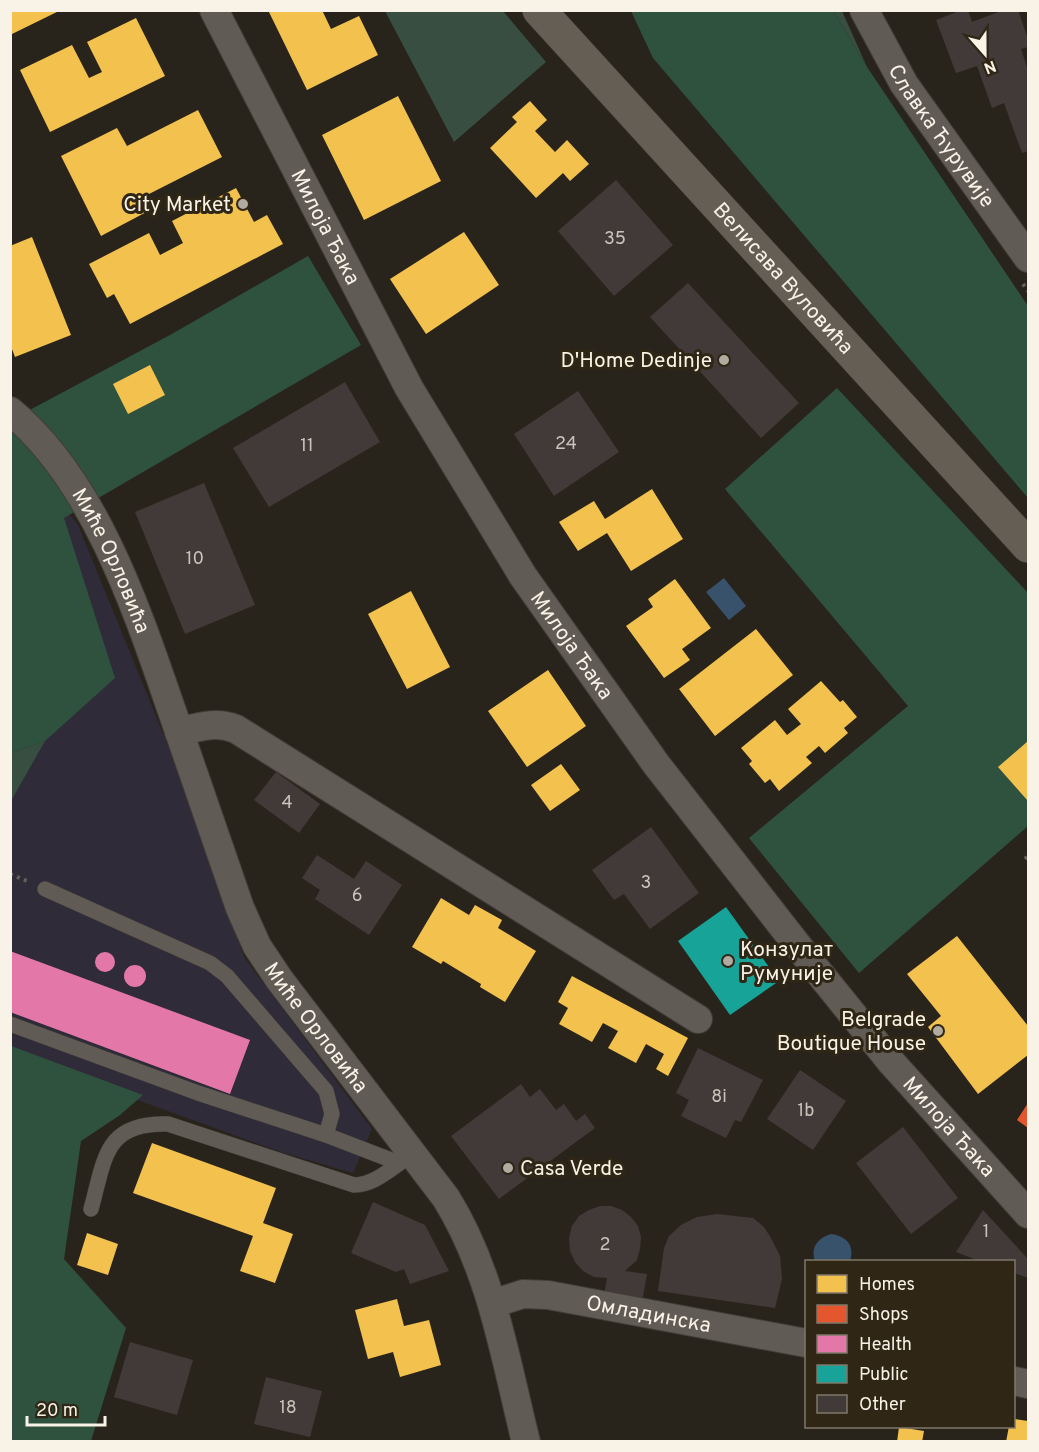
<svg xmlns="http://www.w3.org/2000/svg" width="1039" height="1452" font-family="Overpass,sans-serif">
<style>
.medical{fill:#2f2b38}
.green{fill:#384e40}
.forest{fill:#2f523f}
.water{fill:#39526c}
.homes{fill:#f2c14e}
.shops{fill:#e4572e}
.health{fill:#e377a8}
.public{fill:#17a398}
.building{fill:#423939}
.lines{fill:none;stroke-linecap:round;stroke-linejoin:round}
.lane-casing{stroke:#433e38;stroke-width:16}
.street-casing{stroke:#433e38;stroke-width:30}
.secondary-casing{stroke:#433e38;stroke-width:34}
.path{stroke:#636057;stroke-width:4;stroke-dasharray:3 4.5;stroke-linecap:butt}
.lane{stroke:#605c55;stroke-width:15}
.street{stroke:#605c55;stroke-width:28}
.secondary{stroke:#645e54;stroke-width:33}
.poi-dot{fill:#b0aaa0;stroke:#2f2615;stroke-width:2}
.labels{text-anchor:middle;stroke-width:6;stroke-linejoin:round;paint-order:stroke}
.number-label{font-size:18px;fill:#cac4bc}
.street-label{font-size:21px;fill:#f8f2e7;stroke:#2f2615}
.poi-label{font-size:21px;fill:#f8f2e7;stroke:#2f2615;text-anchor:end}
</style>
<rect width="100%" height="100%" fill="#29241b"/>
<path class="medical" d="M10 453 21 455 78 525 171 753 244 957 372 1129 353 1173 281 1152 11 1054Z"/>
<path class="green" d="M385 11H503L546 62 454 142Z
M833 11H842L867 67Z
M45 741 11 801V753Z"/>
<path class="forest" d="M631 11H833L867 67 1028 306V498L653 58Z
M308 256 361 345 64 518 115 678 45 741 11 753V420L170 335Z
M837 388 1028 593V826L859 973 749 838 908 706 725 489Z
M11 1046 143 1095 120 1115 81 1141 64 1259 126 1328 91 1441H11Z"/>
<path class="water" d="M724 578 746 606 729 620 706 592Z
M831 1234C847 1236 855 1246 850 1261H815C810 1247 818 1238 831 1234Z"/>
<path class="homes" d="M10 10H61L10 35Z
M268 10H322L331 29 359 16 378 55 307 90Z
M136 18 165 76 50 132 20 70 72 45 89 78 102 72 87 42Z
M398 96 441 181 364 220 322 135Z
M530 101 547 120 535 131 555 152 567 140 589 164 570 181 563 173 536 198 490 148 517 122 512 117Z
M198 110 222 157 147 195 154 208 101 236 61 156 117 128 127 146Z
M236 188 254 222 267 215 283 244 130 324 114 294 107 298 89 264 149 233 160 255 183 243 172 221Z
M464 232 499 285 426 334 390 279Z
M32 237 71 335 15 357 10 344V246Z
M150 365 165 395 128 414 113 384Z
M652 489 683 539 631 571 607 533 578 551 559 522 594 501 605 519Z
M675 579 711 628 682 649 690 660 664 678 626 626 653 607 648 599Z
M411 591 450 667 407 689 368 614Z
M756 629 793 675 715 736 679 689Z
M548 670 586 726 527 767 488 711Z
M821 681 840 702 843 700 857 717 844 728 848 733 825 753 819 746 806 757 812 763 779 791 770 779 765 783 749 764 752 761 741 748 775 720 787 735 801 724 788 709Z
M1028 741V801L998 767Z
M561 764 580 790 550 811 531 785Z
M441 898 469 915 475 905 502 920 498 928 536 951 505 1002 480 987 481 984 443 961 441 964 412 947Z
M957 936 1028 1026V1055L978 1094 928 1027 941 1016 907 974Z
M572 976 688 1038 668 1076 656 1069 664 1054 646 1044 636 1063 608 1048 618 1031 603 1023 592 1042 559 1024 568 1008 558 1002Z
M152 1143 276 1188 263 1223 293 1234 275 1283 240 1271 253 1236 133 1193Z
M87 1233 118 1244 108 1275 77 1265Z
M397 1299 404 1326 429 1320 441 1365 400 1377 393 1352 368 1359 355 1310Z
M1014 1419 1028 1421V1442H1006L1009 1426H1014Z
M899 1427 924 1431 922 1442H897Z"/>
<path class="shops" d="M1028 1103V1128L1017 1120Z"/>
<path class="health" d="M10 951 250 1040 230 1094 10 1012Z
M95 962a10 10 0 1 1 20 0a10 10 0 1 1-20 0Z
M124 976a11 11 0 1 1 22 0a11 11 0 1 1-22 0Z"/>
<path class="public" d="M726 907 779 981 730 1015 678 941Z"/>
<path class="building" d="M962 10H968L972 22 1004 10H1018L1028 39V47L1021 49 1028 70V151L1022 153 1004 103 992 108 977 66 956 73 936 20Z
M616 180 673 245 614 296 558 231Z
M688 283 799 403 761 438 650 317Z
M345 382 380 442 269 507 233 448Z
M578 391 619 452 554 496 514 434Z
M204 483 255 605 185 634 135 512Z
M276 772 320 804 299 833 254 800Z
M651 827 699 893 650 929 624 894 614 900 592 870Z
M317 855 354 879 366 861 402 885 369 935 315 899 320 890 302 878Z
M698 1048 763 1080 741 1122 735 1120 726 1138 681 1116 689 1100 676 1093Z
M800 1070 846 1101 813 1150 767 1119Z
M521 1084 530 1097 540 1089 556 1110 564 1104 576 1121 585 1114 595 1128 499 1199 451 1136Z
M903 1127 958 1198 911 1234 856 1163Z
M373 1202 425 1225 449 1271 410 1284 404 1269 396 1272 351 1253Z
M600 1206H611L622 1210 631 1217 638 1226 641 1237 640 1249 637 1260 625 1271 647 1274 642 1302 604 1295 607 1278 594 1277 583 1271 575 1262 570 1251 569 1238 572 1226 579 1216 589 1210Z
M983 1210 1028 1259V1278L1014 1273V1262H982L956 1252Z
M717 1214 753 1218 764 1227 771 1238 780 1256 782 1279 775 1308 658 1291 664 1248 669 1236 681 1225 697 1217Z
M130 1342 193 1360 177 1415 114 1397Z
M266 1377 322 1391 310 1437 254 1424Z"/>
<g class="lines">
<g class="lane-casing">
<path id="lane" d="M45 889 210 963 227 976 326 1091 332 1114 326 1135
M10 1024 198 1093 326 1135 399 1163
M91 1209C105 1159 104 1122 168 1124L354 1185C374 1185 390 1169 406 1159"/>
</g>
<g class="street-casing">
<g id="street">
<path id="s1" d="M214 10 409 388 523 576 656 764 812 964 892 1063 1028 1214"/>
<path id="s2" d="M864 10 904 84 1028 258"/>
<path id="s3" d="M10 411C95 480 138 613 173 714 195 778 217 843 240 908L257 946 279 979 446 1198C492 1272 505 1358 526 1442"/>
<path d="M179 732C199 727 216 721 236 729L698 1019"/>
<path id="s4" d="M492 1304 523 1294 548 1295 806 1343"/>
<path d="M1014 1381 1028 1384"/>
</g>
</g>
<g class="secondary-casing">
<g id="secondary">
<path id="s5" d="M539 10 1028 546"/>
</g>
</g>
<path class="path" d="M1023 284 1028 291
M1025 859 1028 856
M10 874 27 881"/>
<use href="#lane" class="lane"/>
<use href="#street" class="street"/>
<use href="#secondary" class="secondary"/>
</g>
<g class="poi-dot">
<circle cx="243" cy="204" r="6"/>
<circle cx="724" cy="360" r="6"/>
<circle cx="728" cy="961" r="6"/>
<circle cx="938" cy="1031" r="6"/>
<circle cx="508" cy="1168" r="6"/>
</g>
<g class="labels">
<g class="number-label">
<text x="615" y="244">35</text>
<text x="566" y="449">24</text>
<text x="307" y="451">11</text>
<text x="195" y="564">10</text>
<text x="287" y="808">4</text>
<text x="646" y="888">3</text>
<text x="357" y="901">6</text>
<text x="719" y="1102">8i</text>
<text x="806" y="1116">1b</text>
<text x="986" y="1237">1</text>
<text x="605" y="1250">2</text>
<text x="288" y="1413">18</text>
</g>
<g class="street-label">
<text dy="7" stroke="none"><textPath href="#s2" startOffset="148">Славка Ћурувије</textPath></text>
<text dy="7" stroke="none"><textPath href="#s1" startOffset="244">Милоја Ђака</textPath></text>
<text dy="7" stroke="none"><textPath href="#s5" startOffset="363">Велисава Вуловића</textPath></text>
<text dy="7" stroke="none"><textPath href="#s3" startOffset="183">Миће Орловића</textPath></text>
<text dy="7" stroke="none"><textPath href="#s1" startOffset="730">Милоја Ђака</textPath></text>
<text dy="7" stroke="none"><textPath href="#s3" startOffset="696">Миће Орловића</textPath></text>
<text dy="7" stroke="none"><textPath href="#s1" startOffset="1342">Милоја Ђака</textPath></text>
<text dy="7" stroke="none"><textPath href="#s4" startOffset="160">Омладинска</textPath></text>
</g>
<g class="poi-label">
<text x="231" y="211">City Market</text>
<text x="712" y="367">D'Home Dedinje</text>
<text x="740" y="956" text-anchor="start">Конзулат<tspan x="740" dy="24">Румуније</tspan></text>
<text x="926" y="1026">Belgrade<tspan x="926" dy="24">Boutique House</tspan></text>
<text x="520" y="1175" text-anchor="start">Casa Verde</text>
</g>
</g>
<rect width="1039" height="1452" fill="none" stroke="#f8f2e7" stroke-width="24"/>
<rect x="805" y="1260" width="210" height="168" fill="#2f2615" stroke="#7f7869" stroke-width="1.5"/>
<rect x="817" y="1275" width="30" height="18" fill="#f2c14e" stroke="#7f7869" stroke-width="1.5"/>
<text x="859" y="1290" font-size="18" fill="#f8f2e7">Homes</text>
<rect x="817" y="1305" width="30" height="18" fill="#e4572e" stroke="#7f7869" stroke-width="1.5"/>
<text x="859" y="1320" font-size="18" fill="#f8f2e7">Shops</text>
<rect x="817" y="1335" width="30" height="18" fill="#e377a8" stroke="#7f7869" stroke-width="1.5"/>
<text x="859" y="1350" font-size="18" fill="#f8f2e7">Health</text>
<rect x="817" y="1365" width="30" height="18" fill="#17a398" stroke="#7f7869" stroke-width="1.5"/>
<text x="859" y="1380" font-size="18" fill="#f8f2e7">Public</text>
<rect x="817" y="1395" width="30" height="18" fill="#423939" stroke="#7f7869" stroke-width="1.5"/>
<text x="859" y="1410" font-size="18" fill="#f8f2e7">Other</text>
<g transform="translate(985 54) rotate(159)" stroke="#2f2615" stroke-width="4.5" paint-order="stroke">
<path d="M0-4.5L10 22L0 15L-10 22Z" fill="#f8f2e7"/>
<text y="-9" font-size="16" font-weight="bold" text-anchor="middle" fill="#f8f2e7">N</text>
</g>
<path d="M27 1416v9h78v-9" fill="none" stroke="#f8f2e7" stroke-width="3"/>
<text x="36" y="1416" font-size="18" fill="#f8f2e7" stroke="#2f2615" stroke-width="4.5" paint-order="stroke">20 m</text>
</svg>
